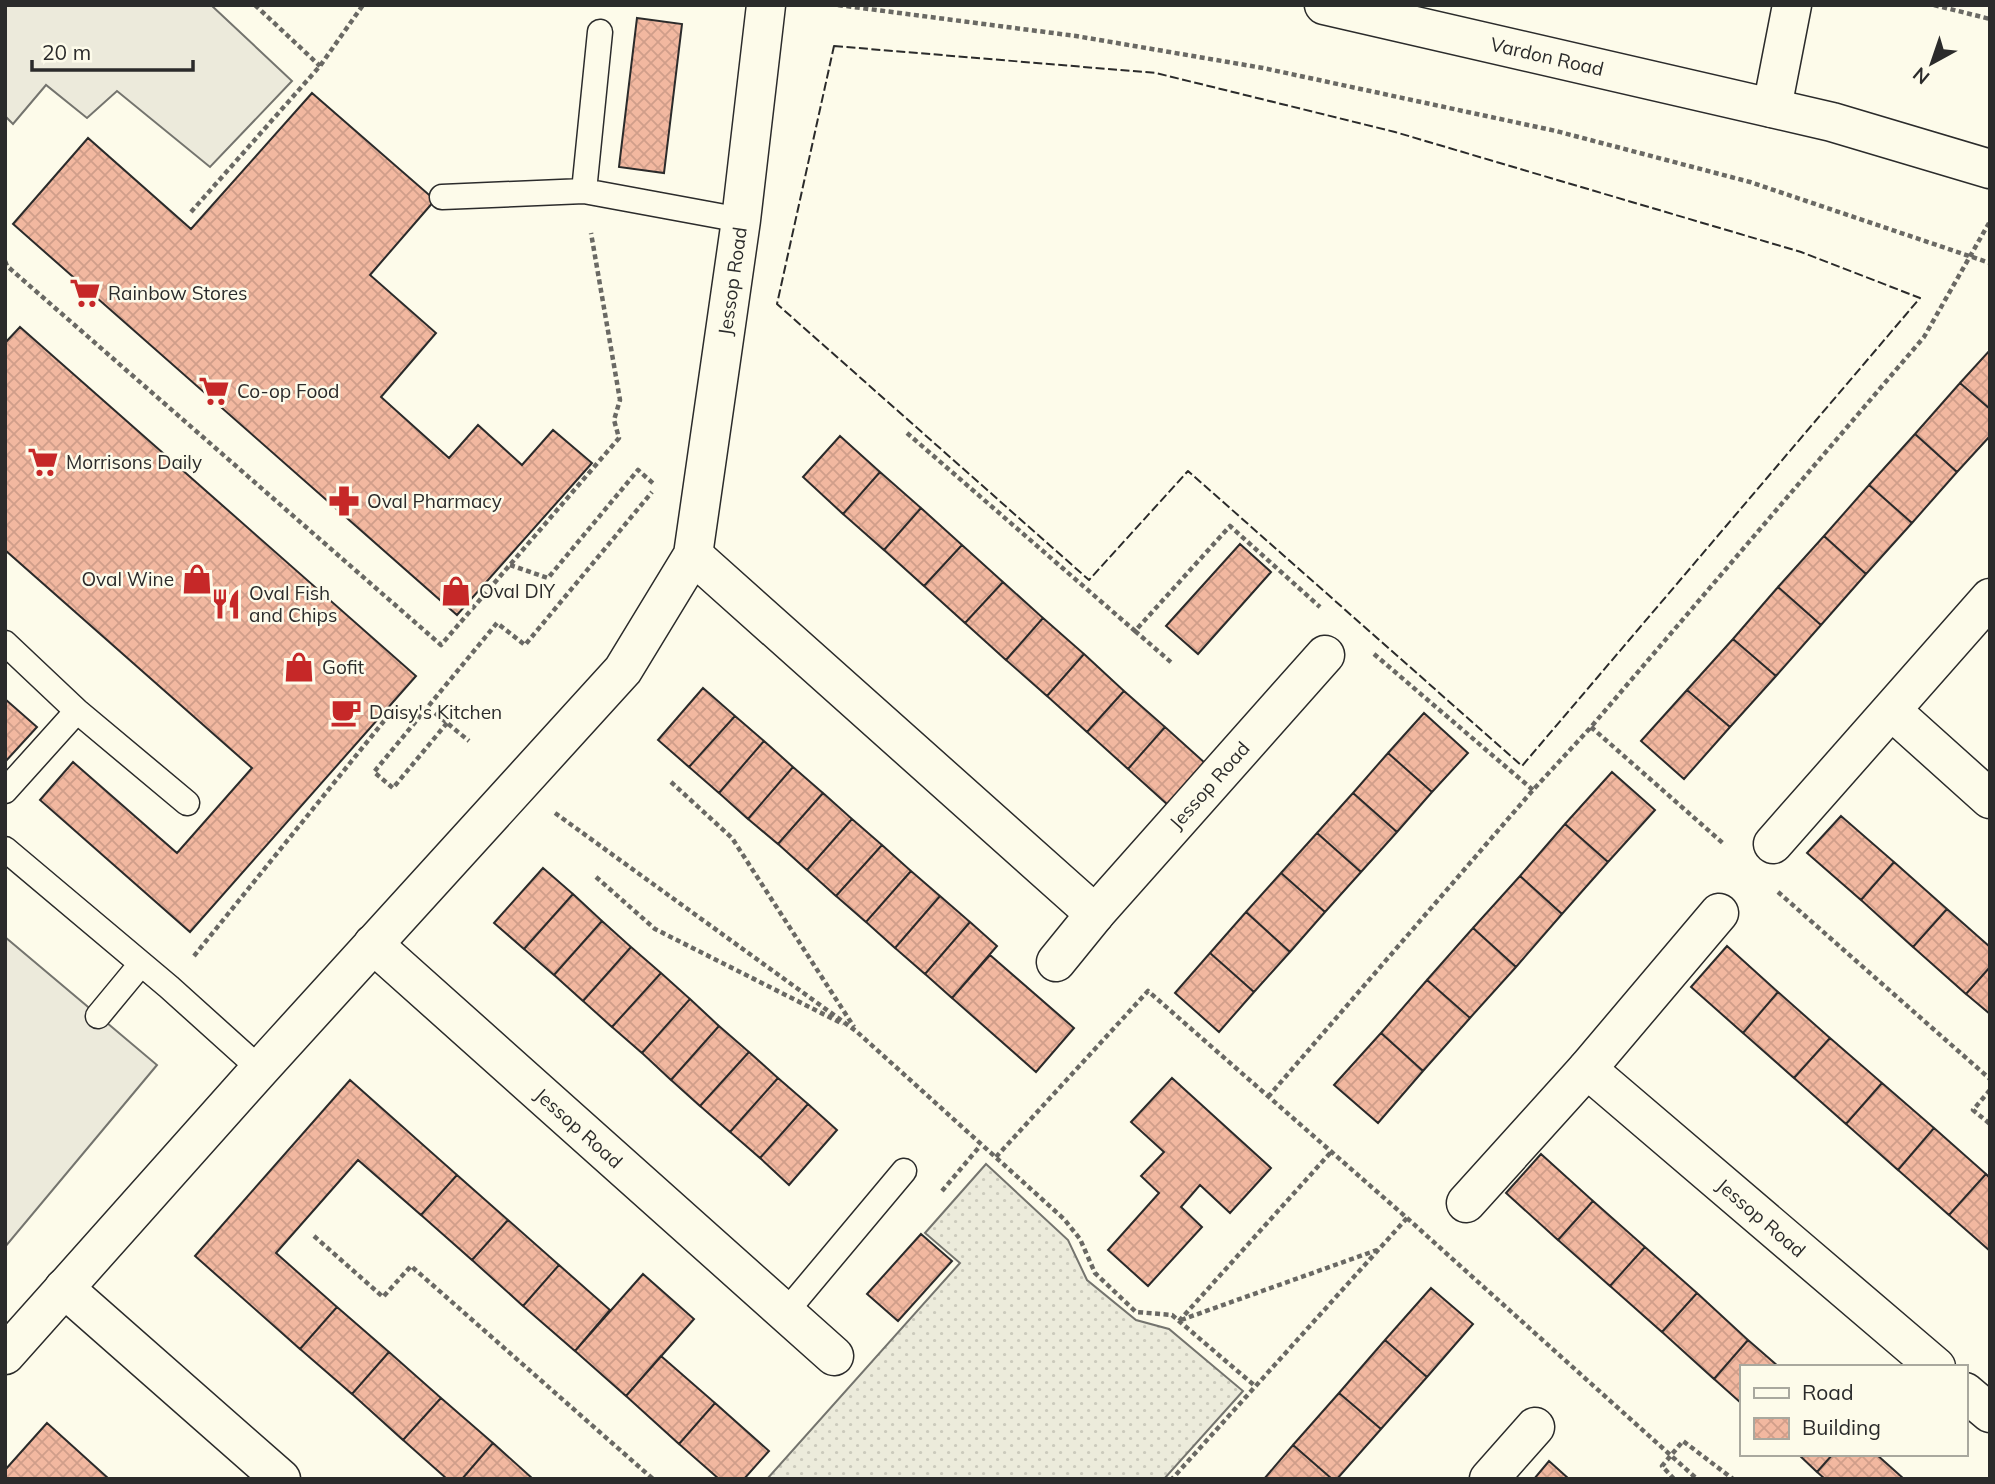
<svg xmlns="http://www.w3.org/2000/svg" width="1995" height="1484" font-family="Mulish,sans-serif">
<style>
.grass{fill:url(#grass-dots);stroke:#74746e;stroke-width:2}
.parking{fill:#eceadb;stroke:#74746e;stroke-width:2}
.building{fill:url(#building-cross-hatch);stroke:#2b2b2b;stroke-width:2}
.lines{fill:none;stroke-linecap:round;stroke-linejoin:round}
.lane-casing{stroke:#2b2b2b;stroke-width:27}
.street-casing{stroke:#2b2b2b;stroke-width:41}
.secondary-casing{stroke:#2b2b2b;stroke-width:41}
.path{stroke:#6a6964;stroke-width:4.5;stroke-dasharray:5 3.5;stroke-linecap:butt}
.lane{stroke:#fdfbea;stroke-width:24}
.street{stroke:#fdfbea;stroke-width:38}
.secondary{stroke:#fdfbea;stroke-width:38}
.fence{stroke:#2b2b2b;stroke-width:2;stroke-dasharray:9 3.5;stroke-linecap:butt}
.labels{text-anchor:middle;stroke-width:5;stroke-linejoin:round;paint-order:stroke}
.street-label{font-size:19px;fill:#2b2b2b;stroke:#fdfbea}
.poi-label{font-size:19px;fill:#2b2b2b;stroke:#fdfbea;text-anchor:start}
</style>
<defs>
<pattern id="grass-dots" width="8" height="8" patternUnits="userSpaceOnUse" patternTransform="scale(1.75)"><rect width="8" height="8" fill="#ecebdb"/><path d="M2 2h.1M6 6h.1" fill="none" stroke="#cbcabc" stroke-width="1.8" stroke-linecap="round"/></pattern>
<pattern id="building-cross-hatch" width="8" height="8" patternUnits="userSpaceOnUse" patternTransform="scale(1.75)"><rect width="8" height="8" fill="#f2b8a0"/><path d="M0 0l8 8M0 8l8-8" fill="none" stroke="#d09e8a"/></pattern>
</defs>
<rect width="100%" height="100%" fill="#fdfbea"/>
<path class="grass" d="M986 1164 1068 1240 1087 1280 1136 1320 1169 1329 1243 1391 1164 1479H767L960 1263 925 1233Z"/>
<path class="parking" d="M5 5H211L292 81 210 167 117 91 87 118 46 85 13 124 5 116Z
M5 937 157 1065 5 1247Z"/>
<path class="building" d="M637 18 682 24 664 173 619 167Z
M312 93 435 200 370 275 436 333 381 397 449 458 478 425 522 465 553 430 592 463 457 615 13 224 88 138 191 229Z
M20 327 416 676 190 932 40 800 73 762 177 853 252 768 5 550V343Z
M1990 350V409L1960 383Z
M1960 383 1990 409V436L1957 472 1915 434Z
M1915 434 1957 472 1912 523 1869 485Z
M840 436 880 472 843 514 803 477Z
M880 472 921 508 884 550 843 514Z
M1869 485 1912 523 1866 574 1824 536Z
M921 508 962 545 924 586 884 550Z
M1824 536 1866 574 1821 625 1778 587Z
M1240 544 1271 572 1198 654 1166 626Z
M962 545 1003 582 965 623 924 586Z
M1003 582 1043 618 1006 660 965 623Z
M1778 587 1821 625 1776 676 1733 639Z
M1043 618 1084 654 1047 696 1006 660Z
M1733 639 1776 676 1730 727 1687 690Z
M1084 654 1124 691 1087 732 1047 696Z
M703 688 735 716 689 767 658 740Z
M1687 690 1730 727 1684 779 1641 741Z
M1124 691 1165 727 1128 769 1087 732Z
M5 699 37 727 5 762Z
M1424 713 1468 753 1432 792 1388 753Z
M735 716 764 741 719 793 689 767Z
M1165 727 1205 763 1168 805 1128 769Z
M764 741 793 767 748 819 719 793Z
M1388 753 1432 792 1397 832 1353 793Z
M793 767 823 793 778 844 748 819Z
M1612 772 1655 810 1608 862 1565 824Z
M823 793 852 819 807 870 778 844Z
M1353 793 1397 832 1361 872 1317 833Z
M1841 816 1894 862 1861 900 1807 853Z
M852 819 882 845 836 896 807 870Z
M1565 824 1608 862 1562 914 1520 876Z
M1317 833 1361 872 1325 912 1281 873Z
M882 845 911 871 866 922 836 896Z
M1894 862 1947 909 1913 947 1861 900Z
M543 868 573 894 524 949 494 923Z
M911 871 940 896 895 948 866 922Z
M1281 873 1325 912 1290 952 1246 912Z
M1520 876 1562 914 1516 967 1473 928Z
M573 894 602 921 554 975 524 949Z
M940 896 970 922 925 974 895 948Z
M1947 909 1990 947V967L1966 994 1913 947Z
M1246 912 1290 952 1254 992 1210 953Z
M602 921 631 947 583 1001 554 975Z
M970 922 997 946 952 998 925 974Z
M1473 928 1516 967 1470 1018 1427 980Z
M1727 946 1778 992 1743 1033 1691 987Z
M631 947 661 973 612 1027 583 1001Z
M1210 953 1254 992 1219 1032 1175 993Z
M990 955 1074 1028 1036 1072 952 998Z
M1990 967V1014L1966 994Z
M661 973 690 999 642 1053 612 1027Z
M1427 980 1470 1018 1423 1071 1381 1033Z
M1778 992 1830 1038 1794 1078 1743 1033Z
M690 999 719 1026 671 1080 642 1053Z
M719 1026 749 1052 700 1106 671 1080Z
M1381 1033 1423 1071 1378 1123 1334 1085Z
M1830 1038 1882 1083 1846 1124 1794 1078Z
M749 1052 778 1078 730 1132 700 1106Z
M778 1078 808 1104 760 1158 730 1132Z
M1172 1078 1271 1168 1230 1213 1200 1185 1181 1207 1202 1227 1148 1286 1108 1250 1159 1193 1141 1176 1164 1152 1131 1122Z
M350 1080 457 1175 421 1215 358 1160 276 1253 337 1307 300 1349 195 1256Z
M1882 1083 1934 1128 1898 1170 1846 1124Z
M808 1104 837 1130 789 1185 760 1158Z
M1934 1128 1986 1174 1949 1215 1898 1170Z
M1541 1154 1593 1201 1558 1240 1506 1193Z
M1986 1174 1990 1178V1251L1949 1215Z
M457 1175 508 1220 472 1260 421 1215Z
M1593 1201 1645 1247 1610 1286 1558 1240Z
M508 1220 559 1265 523 1306 472 1260Z
M921 1234 952 1261 898 1321 867 1294Z
M1645 1247 1697 1293 1662 1332 1610 1286Z
M559 1265 610 1310 575 1351 523 1306Z
M643 1274 694 1319 626 1396 575 1351Z
M1431 1288 1473 1324 1427 1377 1385 1340Z
M1697 1293 1748 1340 1714 1379 1662 1332Z
M337 1307 389 1352 352 1394 300 1349Z
M1385 1340 1427 1377 1381 1429 1339 1393Z
M1748 1340 1779 1367H1741V1403L1714 1379Z
M389 1352 441 1398 403 1440 352 1394Z
M661 1356 715 1403 679 1444 626 1396Z
M1339 1393 1381 1429 1337 1479H1332L1293 1445Z
M441 1398 493 1443 462 1479H447L403 1440Z
M715 1403 769 1451 744 1479H719L679 1444Z
M47 1423 109 1479H5V1470Z
M493 1443 533 1479H462Z
M1293 1445 1332 1479H1264Z
M1798 1454H1833L1817 1472Z
M1833 1454H1876L1904 1479H1825L1817 1472Z
M1549 1461 1569 1479H1534Z"/>
<g class="lines">
<g class="lane-casing">
<path id="lane" d="M584 191 600 32
M442 197 584 191 741 220
M5 643 77 711 187 803
M5 791 77 711
M5 849 169 987 260 1069
M98 1016 141 964
M785 1313 904 1171"/>
</g>
<g class="street-casing">
<g id="street">
<path d="M1772 108 1792 5"/>
<path d="M693 555 1095 914"/>
<path d="M1892 711 1990 799"/>
<path d="M1773 844 1990 598"/>
<path id="s1" d="M373 944 834 1356"/>
<path id="s2" d="M1056 962 1095 914 1325 655"/>
<path id="s3" d="M1587 1069 1936 1367"/>
<path d="M1466 1203 1587 1069 1719 913"/>
<path d="M64 1288 281 1479"/>
<path id="s4" d="M5 1355 260 1069 623 670 693 555 741 220 766 5"/>
<path d="M1965 1392 1990 1413"/>
<path d="M1489 1479 1535 1427"/>
</g>
</g>
<g class="secondary-casing">
<g id="secondary">
<path id="s5" d="M1324 5 1832 122 1990 169"/>
</g>
</g>
<path class="path" d="M255 5 320 66
M838 5 1076 36 1263 68 1556 131 1750 182 1990 263
M1934 5 1990 19
M191 212 320 66 363 5
M5 261 7 266 441 645 619 438 614 420 620 400 591 233
M907 433 1135 631 1230 526 1320 607
M510 565 548 578 638 470 655 485
M1135 631 1173 664
M1374 654 1533 790
M435 713 469 741
M447 723 393 788 374 772 497 623 525 645 652 492
M1591 727 1725 845
M671 782 732 838 854 1027
M555 813 856 1031 1064 1219 1080 1239 1095 1273 1136 1312 1172 1315 1255 1386
M596 877 655 929 843 1024
M1778 892 1990 1079
M194 956 384 721
M1990 1090 1973 1110 1990 1124
M1268 1097 1533 790 1591 727 1924 337 1989 223
M996 1157 1148 991 1407 1218 1172 1479
M942 1191 980 1146
M1407 1218 1697 1479
M314 1236 383 1297 411 1266 653 1479
M1181 1320 1377 1250
M1179 1321 1331 1152
M1674 1479 1662 1466 1683 1441 1733 1479"/>
<use href="#lane" class="lane"/>
<use href="#street" class="street"/>
<use href="#secondary" class="secondary"/>
<path class="fence" d="M834 46 1156 73 1395 132 1801 252 1920 298 1522 766 1188 471 1089 580 777 304Z"/>
</g>
<defs>
<g id="supermarket-bare" transform="scale(2.415)"><path d="M-6-5.5h2.5l.6 2H6L4.5 2H-2.5L-4.4-4H-6ZM-1.5 3.2a1.3 1.3 0 1 0 .1 0ZM3 3.2a1.3 1.3 0 1 0 .1 0Z" fill="#c62828" stroke="#fdfbea" stroke-width="2.5" paint-order="stroke"/></g>
<g id="pharmacy-bare" transform="scale(2.415)"><path d="M-2-6h4v4h4v4h-4v4h-4v-4h-4v-4h4Z" fill="#c62828" stroke="#fdfbea" stroke-width="2.5" paint-order="stroke"/></g>
<g id="shop-bare" transform="scale(2.415)"><path d="M-5-2.5h2.3a2.7 3.5 0 0 1 5.4 0H5L5.5 6h-11ZM-1.5-2.5h3a1.5 2.3 0 0 0-3 0Z" fill="#c62828" stroke="#fdfbea" stroke-width="2.5" paint-order="stroke"/></g>
<g id="restaurant-bare" transform="scale(2.415)"><path d="M-5-6h1v4h1v-4h1v4h1v-4h1v5L-1.5 .5V6h-2V.5L-5-1ZM5-6V6H3V1.5H1.5Q1.5-4 5-6Z" fill="#c62828" stroke="#fdfbea" stroke-width="2.5" paint-order="stroke"/></g>
<g id="cafe-bare" transform="scale(2.415)"><path d="M-5.5-4.5H6V0H3Q3 3.5 0 3.5H-2.5Q-5.5 3.5-5.5 0ZM3-3.2v2h1.7v-2ZM-6 4.5H4V6H-6Z" fill="#c62828" stroke="#fdfbea" stroke-width="2.5" paint-order="stroke"/></g>
</defs>
<g fill-rule="evenodd">
<use href="#supermarket-bare" x="85" y="293"/>
<use href="#supermarket-bare" x="214" y="391"/>
<use href="#supermarket-bare" x="43" y="462"/>
<use href="#pharmacy-bare" x="344" y="501"/>
<use href="#shop-bare" x="197" y="579"/>
<use href="#shop-bare" x="456" y="591"/>
<use href="#restaurant-bare" x="226" y="604"/>
<use href="#shop-bare" x="299" y="667"/>
<use href="#cafe-bare" x="346" y="712"/>
</g>
<g class="labels">
<g class="street-label">
<text dy="7" stroke="none"><textPath href="#s5" startOffset="229">Vardon Road</textPath></text>
<text dy="7" stroke="none"><textPath href="#s4" startOffset="1334">Jessop Road</textPath></text>
<text dy="7" stroke="none"><textPath href="#s2" startOffset="234">Jessop Road</textPath></text>
<text dy="7" stroke="none"><textPath href="#s1" startOffset="276">Jessop Road</textPath></text>
<text dy="7" stroke="none"><textPath href="#s3" startOffset="229">Jessop Road</textPath></text>
</g>
<g class="poi-label">
<text x="108" y="300">Rainbow Stores</text>
<text x="237" y="398">Co-op Food</text>
<text x="66" y="469">Morrisons Daily</text>
<text x="367" y="508">Oval Pharmacy</text>
<text x="174" y="586" text-anchor="end">Oval Wine</text>
<text x="479" y="598">Oval DIY</text>
<text x="249" y="600">Oval Fish<tspan x="249" dy="22">and Chips</tspan></text>
<text x="322" y="674">Gofit</text>
<text x="369" y="719">Daisy's Kitchen</text>
</g>
</g>
<rect width="1995" height="1484" fill="none" stroke="#2b2b2b" stroke-width="14"/>
<rect x="1740" y="1365" width="228" height="91" fill="#fdfbea" stroke="#a9a89e" stroke-width="2"/>
<rect x="1754" y="1388" width="35" height="10" fill="#fdfbea" stroke="#a9a89e" stroke-width="2"/>
<text x="1802" y="1400" font-size="21" fill="#2b2b2b">Road</text>
<rect x="1754" y="1418" width="35" height="21" fill="url(#building-cross-hatch)" stroke="#a9a89e" stroke-width="2"/>
<text x="1802" y="1435" font-size="21" fill="#2b2b2b">Building</text>
<g transform="translate(1932 63) rotate(220)" stroke="#fdfbea" stroke-width="5" paint-order="stroke">
<path d="M0-5L12 26L0 18L-12 26Z" fill="#2b2b2b"/>
<text y="-10" font-size="19" font-weight="bold" text-anchor="middle" fill="#2b2b2b">N</text>
</g>
<path d="M32 60v10h161v-10" fill="none" stroke="#2b2b2b" stroke-width="3.5"/>
<text x="42" y="60" font-size="21" fill="#2b2b2b" stroke="#fdfbea" stroke-width="5" paint-order="stroke">20 m</text>
</svg>
